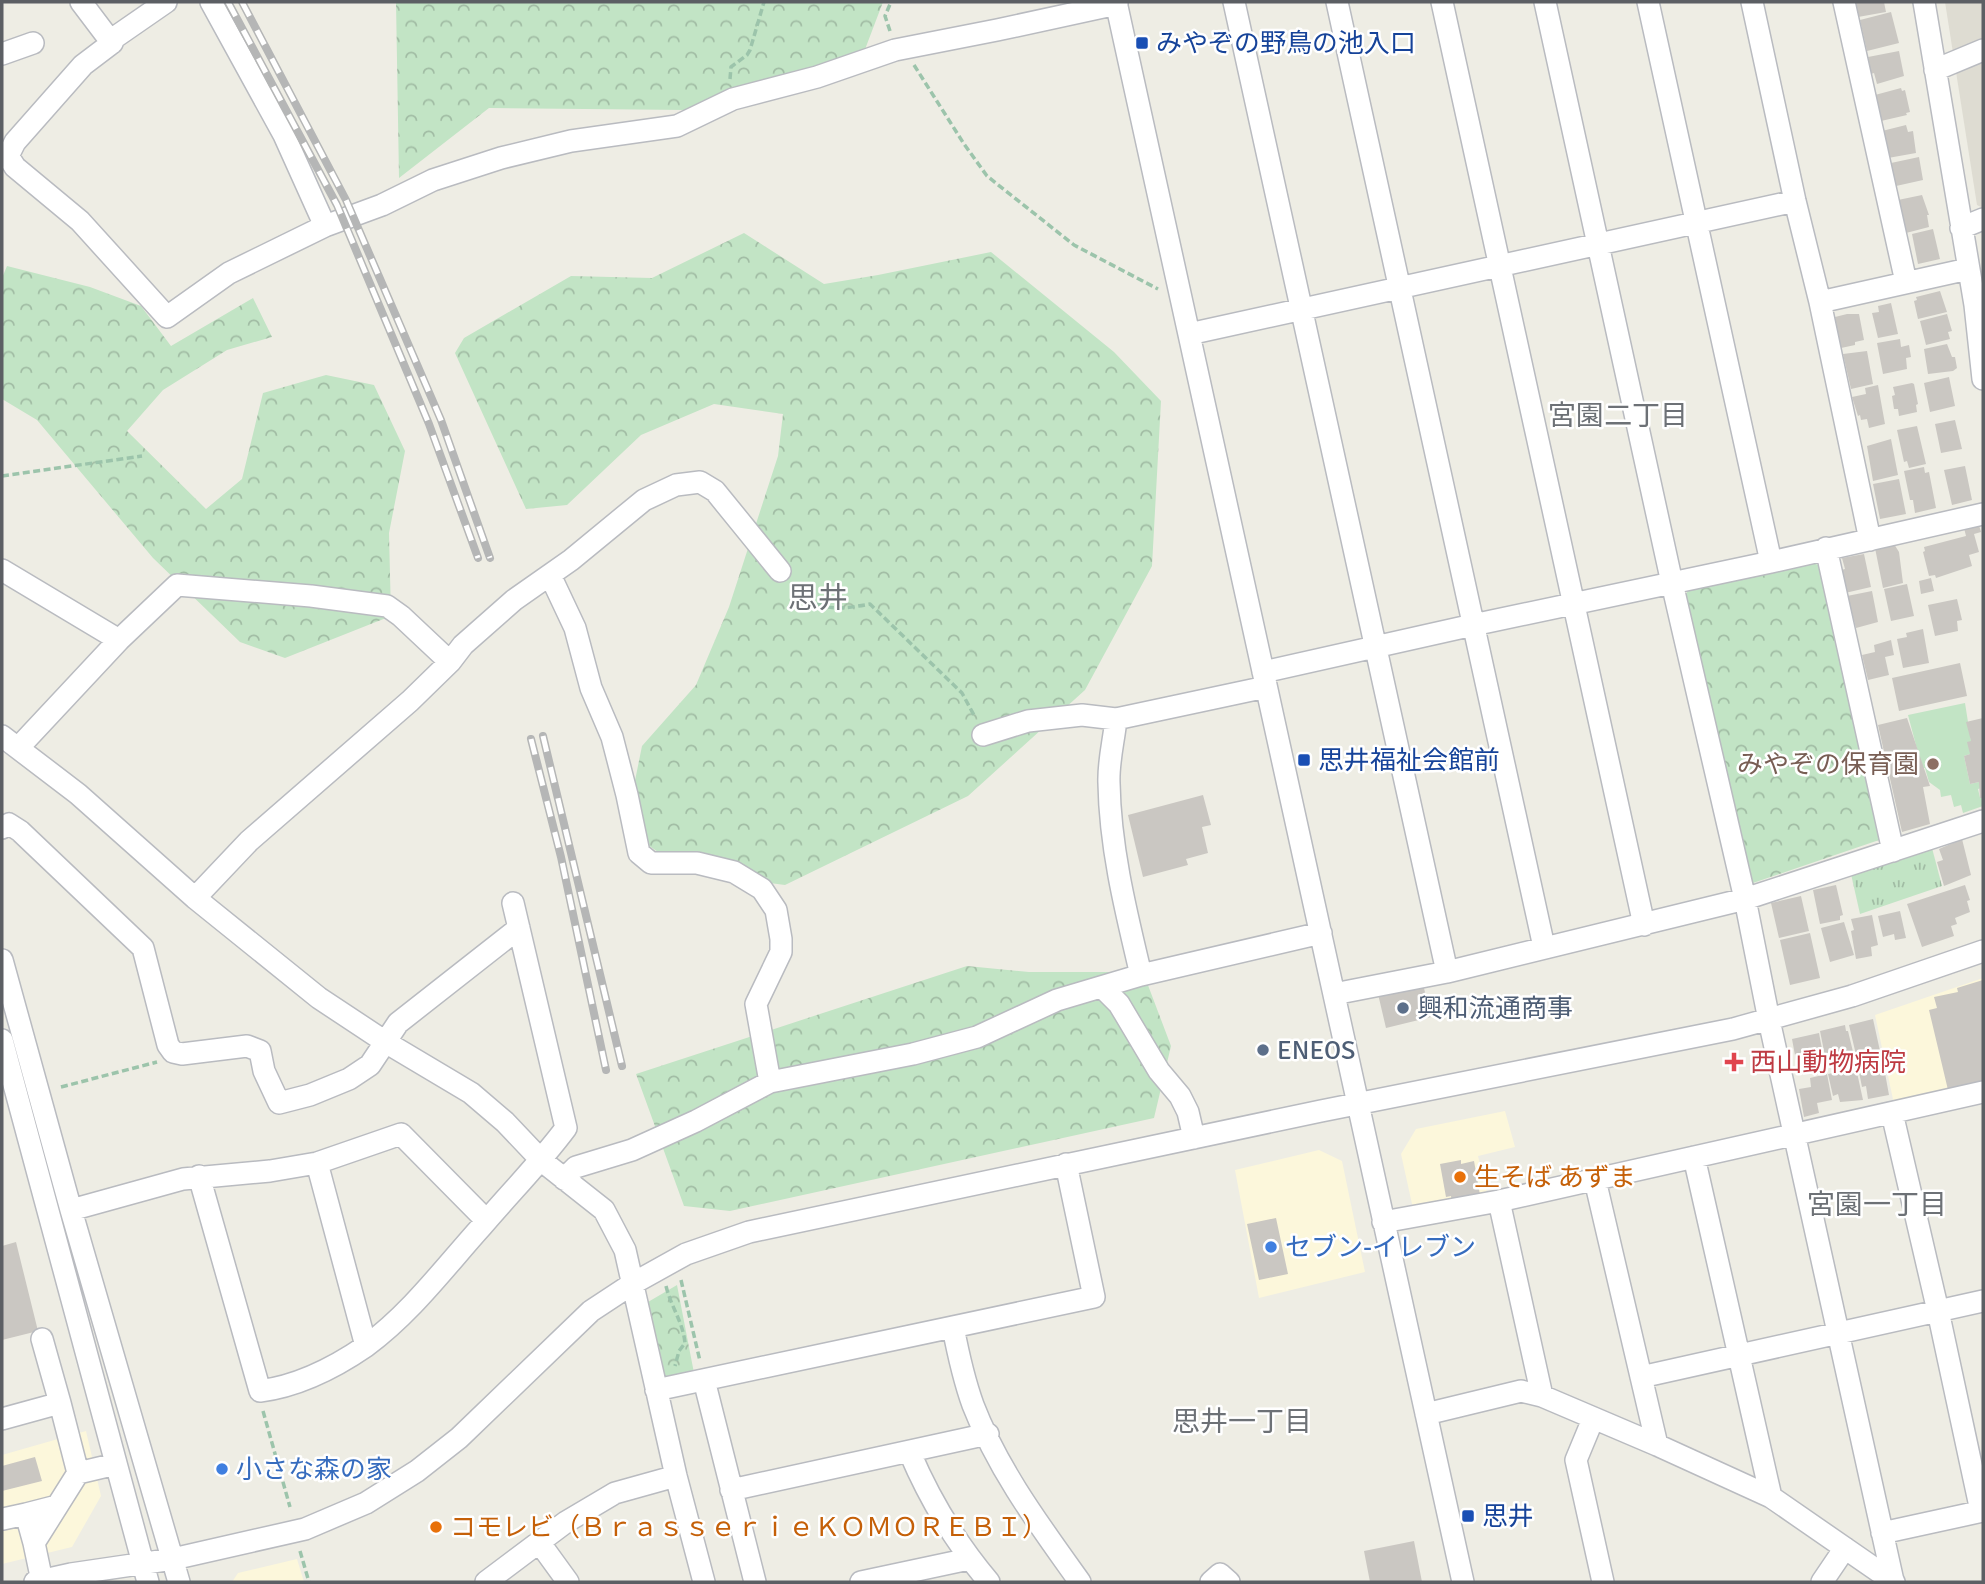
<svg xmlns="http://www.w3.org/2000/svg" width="1985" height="1584" font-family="Signika,'Noto Sans JP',sans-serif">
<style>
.commercial{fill:#fcf7db}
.education{fill:#dedcd2}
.grass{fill:url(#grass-tufts)}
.forest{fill:url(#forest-crowns)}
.pitch{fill:#c2e4c5}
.building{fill:#cac7c2}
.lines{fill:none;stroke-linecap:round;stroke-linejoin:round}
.minor-casing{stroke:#b9bbc0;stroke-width:24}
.path{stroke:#9cc4ab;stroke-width:3.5;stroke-dasharray:7 3.5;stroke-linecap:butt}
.minor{stroke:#fff;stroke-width:21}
.rail-casing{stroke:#b5b6b6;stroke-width:8}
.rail{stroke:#fff;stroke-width:5;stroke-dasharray:16;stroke-linecap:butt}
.transit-dot{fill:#1a4fb4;stroke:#fff;stroke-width:2.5}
.education-dot{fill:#8d6e63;stroke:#fff;stroke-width:2.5}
.service-dot{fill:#5c6f8a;stroke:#fff;stroke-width:2.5}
.health-dot{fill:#e0444e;stroke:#fff;stroke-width:2.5}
.food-dot{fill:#e8710a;stroke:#fff;stroke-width:2.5}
.shop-dot{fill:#3f7fe0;stroke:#fff;stroke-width:2.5}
.labels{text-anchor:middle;stroke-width:5;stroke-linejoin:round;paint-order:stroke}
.transit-label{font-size:26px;fill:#164399;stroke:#fff;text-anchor:start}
.education-label{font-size:26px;fill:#785e54;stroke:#fff;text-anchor:end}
.service-label{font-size:26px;fill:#4e5e75;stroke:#fff;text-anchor:start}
.health-label{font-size:26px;fill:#be3a42;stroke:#fff;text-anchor:start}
.food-label{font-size:26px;fill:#c56008;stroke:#fff;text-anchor:start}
.shop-label{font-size:26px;fill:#366cbe;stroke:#fff;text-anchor:start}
.neighbourhood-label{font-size:28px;fill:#6d7176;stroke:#fff}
.quarter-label{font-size:30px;fill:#6d7176;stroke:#fff}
</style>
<defs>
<pattern id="grass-tufts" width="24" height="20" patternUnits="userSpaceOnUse" patternTransform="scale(1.75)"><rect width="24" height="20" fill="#c2e4c5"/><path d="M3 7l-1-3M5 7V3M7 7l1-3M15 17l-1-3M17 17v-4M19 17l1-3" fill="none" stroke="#a1bca4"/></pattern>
<pattern id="forest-crowns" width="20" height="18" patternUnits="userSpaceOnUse" patternTransform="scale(1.75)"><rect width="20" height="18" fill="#c2e4c5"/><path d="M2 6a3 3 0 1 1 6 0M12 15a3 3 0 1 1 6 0" fill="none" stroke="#a1bca4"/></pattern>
</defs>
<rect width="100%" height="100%" fill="#eeede4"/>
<path class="commercial" d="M1983 978V1084L1894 1104 1875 1015Z
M1505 1111 1515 1147 1478 1156 1488 1197 1414 1213 1401 1154 1416 1129Z
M1319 1150 1342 1161 1365 1272 1259 1298 1235 1170Z
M86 1431 101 1496 72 1547 2 1564V1455Z
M297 1559 304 1582H232L238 1573Z"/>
<path class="education" d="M1945 2H1983V208L1977 205Z"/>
<path class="grass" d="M1932 848 1942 886 1860 914 1851 874Z"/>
<path class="forest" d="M396 2H883L864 52 687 110 489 108 399 178Z
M744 233 824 284 878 275 991 252 1114 352 1161 401 1152 566 1085 690 968 796 785 885 690 873 625 830 642 746 696 685 729 607 778 456 783 414 714 404 641 435 567 505 526 509 455 353 464 338 571 276 652 278Z
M7 266 90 287 141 306 171 346 253 298 272 337 227 350 163 390 127 431 206 509 242 479 263 393 326 375 374 385 405 451 389 533 391 616 285 658 240 642 153 558 37 420 2 399V278Z
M1810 561 1820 566 1882 839 1750 884 1685 595 1691 587Z
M967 966 1029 972H1143L1171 1046 1154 1118 730 1211 684 1206 636 1074Z
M677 1285 694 1373 672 1379 661 1374 648 1302Z"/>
<path class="pitch" d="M1965 703 1971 741 1970 754 1964 756 1970 784 1979 782 1981 788 1978 789 1980 798H1983V806L1963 813 1961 805 1954 807 1951 795 1941 797 1940 790 1929 782 1925 768H1922L1908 715Z"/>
<path class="building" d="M1855 2H1884L1886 12 1858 17Z
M1891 12 1899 43 1867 51 1860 20Z
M1899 51 1904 76 1877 84 1874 73 1871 74 1868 57Z
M1901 88 1902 91 1905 90 1910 112 1906 113 1907 115 1881 121 1875 95Z
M1906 125 1908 132 1913 131 1916 153 1888 158 1882 131Z
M1919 157 1923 180 1896 186 1891 163Z
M1922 195 1929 215H1927L1929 227 1906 233 1898 200Z
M1933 229 1940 259 1918 264 1912 234Z
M1940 291 1947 312 1918 319 1914 301 1917 300 1916 297Z
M1891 303 1898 334 1878 338 1872 313 1879 312 1878 306Z
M1847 314H1859L1864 340 1855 342V345L1841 348 1835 317Z
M1947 314 1952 331 1948 332 1950 339 1926 345 1920 321Z
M1900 339 1901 347 1909 345 1911 357 1906 358 1907 369 1883 374 1877 343Z
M1947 344 1952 357H1955L1957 368 1953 371 1928 374 1924 349Z
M1867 351 1873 384 1851 389 1843 354Z
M1949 377 1955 406 1930 412 1924 383Z
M1912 383 1914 384 1918 404 1916 405 1917 412 1899 416 1898 409H1894L1892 396 1895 395 1893 387Z
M1878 385 1885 424 1869 428 1867 419 1861 420 1860 415 1858 416 1852 397 1866 394 1865 388Z
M1955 420 1962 449 1941 453 1935 424Z
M1917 426 1926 464 1909 468 1907 461 1904 462 1897 430Z
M1891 439 1898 475 1873 481 1867 446Z
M1965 466 1972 500 1952 505 1944 470Z
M1924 467 1925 473 1929 472 1936 508 1915 513 1913 500H1910L1904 471Z
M1899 479 1906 514 1880 519 1873 484Z
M1979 525 1981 532 1974 534 1979 552 1969 555 1972 566 1936 578 1935 575 1929 576 1923 552 1925 551 1924 547 1966 536 1964 528Z
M1894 544 1899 552 1903 583 1883 588 1875 548Z
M1864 554 1871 587 1845 593 1841 570 1845 569 1842 558Z
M1931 578 1934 591 1921 594 1919 581Z
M1907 584 1914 616 1891 621 1884 589Z
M1872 591 1878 622 1856 628 1847 596Z
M1957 599 1962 620 1957 621 1958 631 1935 636 1928 605Z
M1923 629 1929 663 1903 668 1897 639 1907 637 1906 633Z
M1891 640 1894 655 1885 657 1889 675 1868 680 1862 655 1875 652 1874 645Z
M1960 663 1967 696 1899 711 1892 678Z
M1907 718 1930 786 1923 787 1930 824 1902 832 1878 725Z
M1983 718V798H1980L1979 782 1970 784 1964 756 1970 754 1967 742 1971 741 1966 722Z
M1203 795 1211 825 1202 827 1208 853 1186 859 1188 865 1143 877 1128 815Z
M1962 839 1971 875 1944 886 1937 862 1943 860 1939 849Z
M1836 885 1843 915 1840 916V920L1820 924 1813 890Z
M1965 885 1970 900 1967 901 1970 912 1955 918 1957 924 1951 926 1954 936 1922 947 1907 904Z
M1801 896 1809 931 1779 938 1771 903Z
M1900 911 1906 938 1895 940 1894 934 1883 937 1878 916Z
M1872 915 1878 945 1871 947 1872 956 1856 959 1851 931 1854 930 1851 919Z
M1844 922 1854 955 1830 962 1821 928Z
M1810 933 1820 978 1790 985 1780 940Z
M1983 980V1082L1948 1090 1929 1010 1937 1008 1934 997 1958 992 1957 988Z
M1423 984 1431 1017 1386 1028 1378 994Z
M1873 1019 1880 1051 1857 1059 1849 1025Z
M1845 1025 1846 1031H1848L1855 1060 1827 1066 1820 1031Z
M1819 1033 1824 1060 1797 1066 1792 1039Z
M1883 1062 1889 1095 1868 1099 1866 1086 1862 1087 1858 1067Z
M1856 1068 1863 1100 1840 1102 1838 1094 1833 1096 1828 1074Z
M1827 1074 1832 1100 1817 1103 1819 1113 1804 1117 1799 1089 1811 1087 1810 1078Z
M1461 1160V1164L1474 1161 1480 1195 1452 1204 1451 1196 1446 1197 1440 1164Z
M1276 1218 1288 1274 1259 1280 1247 1224Z
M16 1242 38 1331 2 1340V1246Z
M35 1457 42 1481 2 1491V1466Z
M1414 1541 1422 1582H1370L1364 1551Z"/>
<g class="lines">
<g class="minor-casing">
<path id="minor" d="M81 2 112 43
M166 2 114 38 112 43 83 65 15 142 8 156 15 167 80 221 167 317 229 273 325 226 382 205 433 180 501 158 571 141 677 126 733 99 817 77 895 50 997 30 1117 4
M211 2 284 135 325 226
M1116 2 1463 1582
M1234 2 1447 972
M1337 2 1544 947
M1442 2 1644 925
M1545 2 1672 583 1745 899 1769 1020 1893 1581
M1648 2 1771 562
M1752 2 1795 201 1820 302 1870 540
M1844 2 1906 282
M1924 2 1975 305 1983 379
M2 54 33 43
M1935 70 1983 50
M1961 228 1983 219
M1820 302 1968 269
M1189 334 1795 201
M1826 548 1893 851
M2 570 119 640
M550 575 575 628 591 688 612 737 627 795 639 853 651 863H697L734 872 762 889 776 910 781 939V952L756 1004 770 1082
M1263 672 1473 625 1771 562 1983 514
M983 735 1028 721 1082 715 1116 719
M2 736 78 794 195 898 319 998 387 1043 471 1093 505 1122 542 1161 604 1210 625 1250 676 1476 704 1582
M18 748 119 640 177 585 311 596 387 606 401 616 450 662
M2 828 9 824 20 831 143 948 168 1045 173 1052 182 1054 247 1046 260 1051 264 1071 279 1103 310 1095 349 1079 370 1065 398 1023 519 928
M195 898 249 841 410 701 450 662 463 645 514 600 571 560 644 500 676 485 700 482 715 491 780 571
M2 960 71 1210 179 1582
M1141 975C1126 912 1110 848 1109 783 1108 762 1114 740 1116 719L1266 687
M1102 987 1119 1004 1159 1071 1180 1096 1188 1112 1194 1138
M1334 994 1447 972 1745 899 1983 821
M2 1040 148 1582
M1892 1113 1938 1311 1981 1511
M1694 1157 1771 1497
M199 1176 260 1391C299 1386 334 1368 366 1346L317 1163
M564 1179 576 1167 632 1150 696 1121 770 1082 913 1054 977 1037 1057 1000 1141 975 1321 933
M1595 1180 1657 1445
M1499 1201 1542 1396
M71 1210 183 1179 270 1171 317 1163 401 1134 486 1220
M1383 1222 1499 1201 1983 1092
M953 1327C958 1353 964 1380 973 1405 998 1470 1040 1526 1080 1582
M42 1339 60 1403
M366 1346C411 1313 445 1267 482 1226 510 1193 540 1163 566 1128L513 903
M1641 1377 1983 1301
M704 1380 755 1582
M656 1390 1094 1297 1066 1164
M1426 1414 1521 1391 1542 1396 1657 1445 1771 1497 1894 1582
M2 1419 60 1403 78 1473
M1593 1419 1576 1460 1603 1582
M910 1453C930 1500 956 1543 989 1582
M731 1490 988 1434
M3 1519 26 1514
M1882 1533 1983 1511
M539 1542 568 1582
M34 1543 26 1514 57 1506
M42 1581 34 1543 78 1473 116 1464
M35 1582 71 1574 173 1559 305 1529 366 1503 417 1471 459 1438 591 1311 632 1284 686 1254 749 1232 1321 1111 1733 1029 1852 996 1983 951
M486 1582 566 1522 615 1493 676 1476
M861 1582 969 1559
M1211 1582 1220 1574 1229 1582
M1822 1582 1845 1548"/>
</g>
<path class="path" d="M890 31 885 16 891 2
M914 65 964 144 987 176 1074 245 1158 289
M730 79 731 67 747 55 750 50 764 2
M2 476 142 456
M791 586C820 611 833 611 870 604L962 693 975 717
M61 1087 157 1062
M681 1280 700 1361
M666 1286C671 1307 683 1322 685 1343L679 1351 675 1366
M263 1411 290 1507
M300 1551 309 1582"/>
<use href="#minor" class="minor"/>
<g class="rail-casing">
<path id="rail" d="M228 2 337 205 429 424 478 558
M242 2 346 200 441 420 490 558
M543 736 622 1066
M531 739 561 857 606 1070"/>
</g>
<use href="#rail" class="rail"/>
</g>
<g class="transit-dot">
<rect x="1135" y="36" width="14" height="14" rx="3.5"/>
<rect x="1297" y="753" width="14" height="14" rx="3.5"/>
<rect x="1461" y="1509" width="14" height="14" rx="3.5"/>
</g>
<circle class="education-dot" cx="1933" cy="764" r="7"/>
<g class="service-dot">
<circle cx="1403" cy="1008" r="7"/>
<circle cx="1263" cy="1050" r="7"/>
</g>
<path class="health-dot" d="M1730.5 1051.5h7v7h7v7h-7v7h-7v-7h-7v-7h7z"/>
<g class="food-dot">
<circle cx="1460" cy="1177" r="7"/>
<circle cx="436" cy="1527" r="7"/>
</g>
<g class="shop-dot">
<circle cx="1271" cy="1247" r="7"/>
<circle cx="222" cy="1469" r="7"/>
</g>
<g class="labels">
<g class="transit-label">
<text x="1156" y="52">みやぞの野鳥の池入口</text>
<text x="1318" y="769">思井福祉会館前</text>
<text x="1482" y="1525">思井</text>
</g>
<g class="education-label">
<text x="1919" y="773">みやぞの保育園</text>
</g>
<g class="service-label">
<text x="1417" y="1017">興和流通商事</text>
<text x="1277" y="1059">ENEOS</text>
</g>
<g class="health-label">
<text x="1750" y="1071">西山動物病院</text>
</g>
<g class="food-label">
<text x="1474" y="1186">生そば あずま</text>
<text x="450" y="1536">コモレビ（ＢｒａｓｓｅｒｉｅＫＯＭＯＲＥＢＩ）</text>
</g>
<g class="shop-label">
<text x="1285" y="1256">セブン-イレブン</text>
<text x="236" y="1478">小さな森の家</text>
</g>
<g class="neighbourhood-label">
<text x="1618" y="425">宮園二丁目</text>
<text x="1877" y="1214">宮園一丁目</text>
<text x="1242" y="1431">思井一丁目</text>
</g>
<g class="quarter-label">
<text x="818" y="608">思井</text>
</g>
</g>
<rect width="1985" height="1584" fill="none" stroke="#5c5f64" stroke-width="7"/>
</svg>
